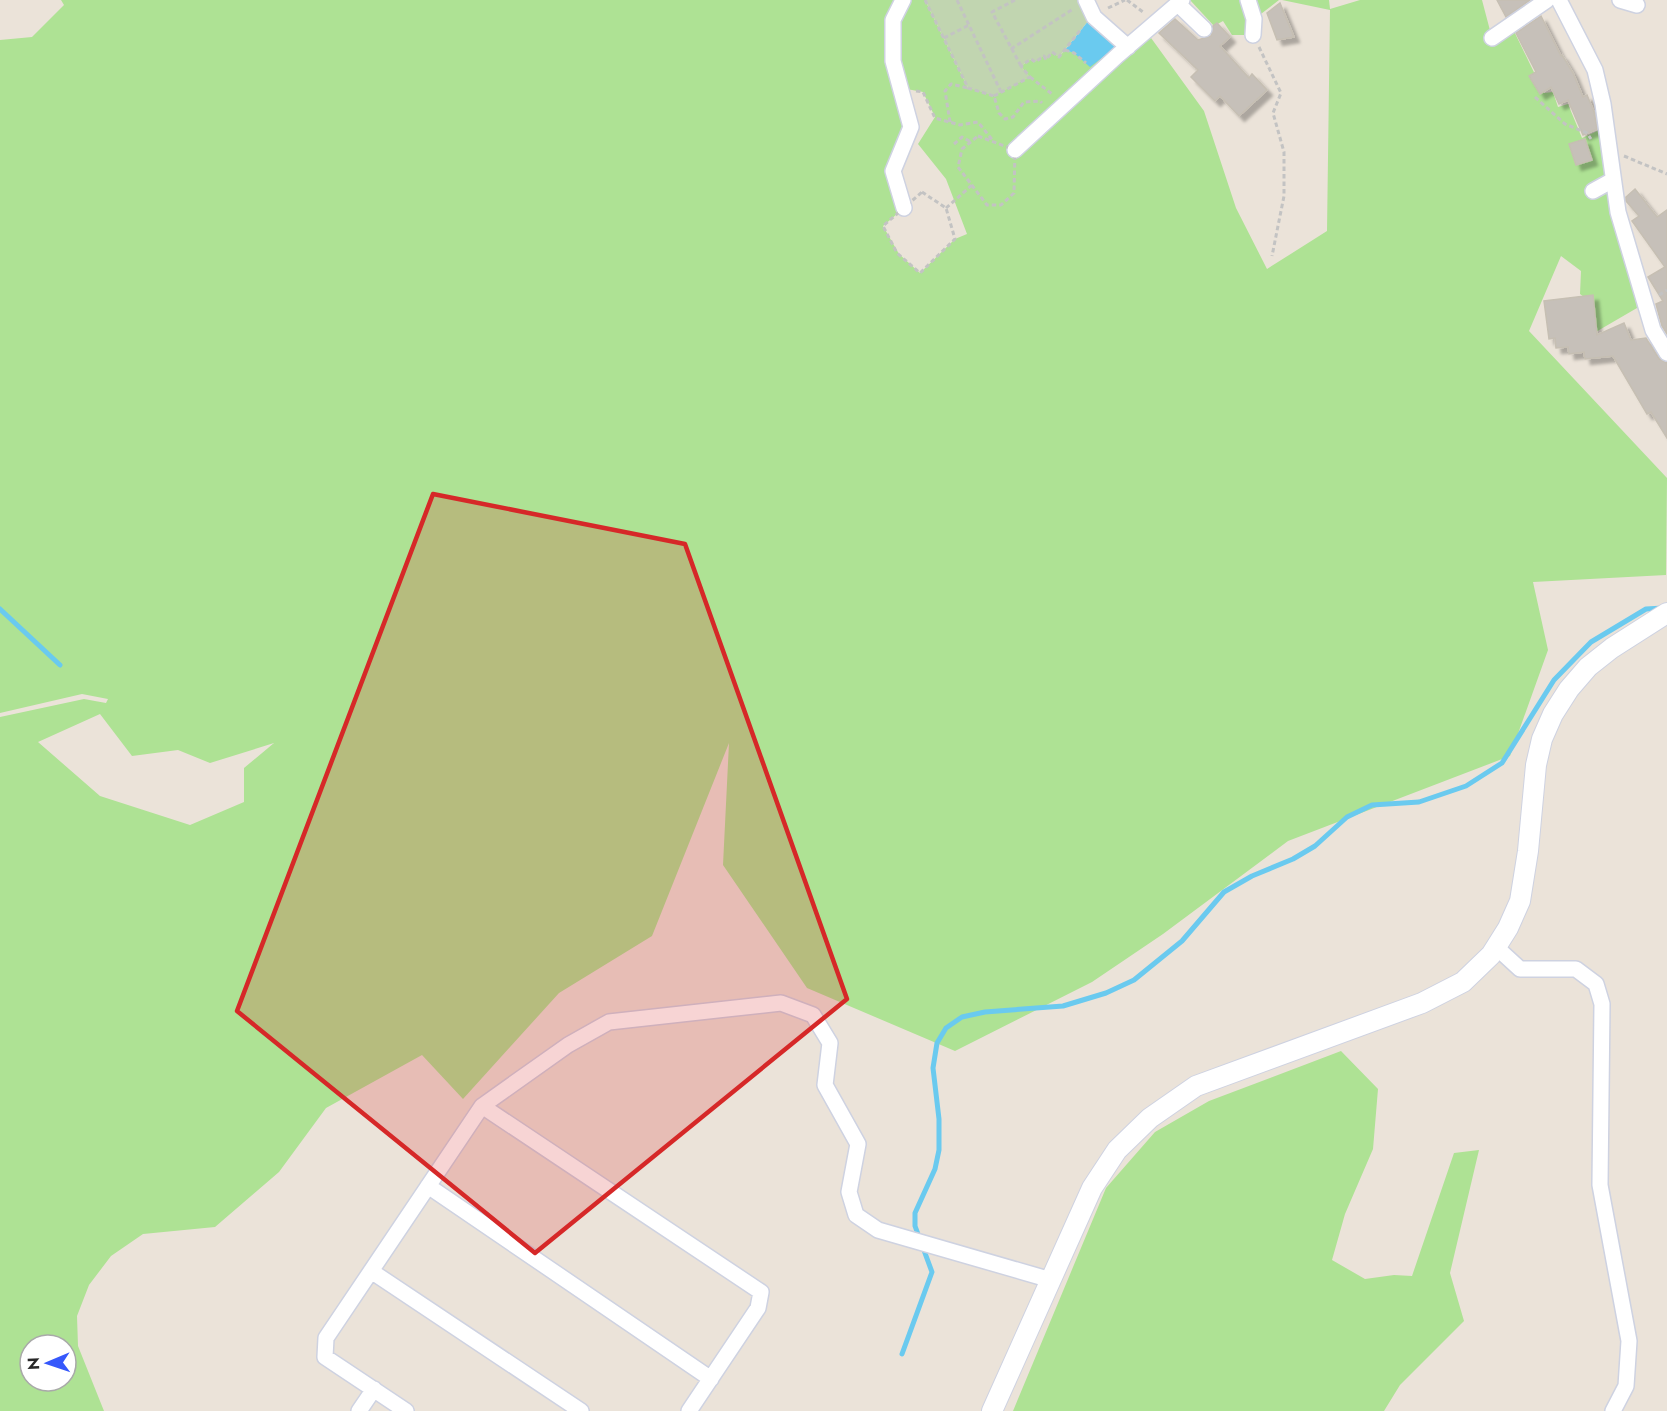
<svg xmlns="http://www.w3.org/2000/svg" width="1667" height="1411" font-family="Jost,sans-serif">
<style>
.green{fill:#aee294;fill-rule:evenodd}
.cemetery{fill:#c1d5b0}
.water{fill:#6acaef}
.lines{fill:none;stroke-linecap:round;stroke-linejoin:round}
.stream{stroke:#6acaef;stroke-width:5}
.building{fill:#c6c0b9;stroke:#c6bfb3;stroke-width:1.5;filter:url(#shadow)}
.minor-casing{stroke:#ced2e1;stroke-width:18}
.tertiary-casing{stroke:#ced2e1;stroke-width:22}
.path{stroke:#c3c3c3;stroke-width:3;stroke-dasharray:4.5 3;stroke-linecap:butt}
.minor{stroke:#fff;stroke-width:15}
.tertiary{stroke:#fff;stroke-width:20}
.marked{fill:#d62828;fill-opacity:0.2;stroke:#d62828;stroke-width:4.5;stroke-linejoin:round}
</style>
<defs>
<filter id="shadow"><feDropShadow dx="5.5" dy="5.5" stdDeviation="1.5" flood-color="#0004"/></filter>
</defs>
<rect width="100%" height="100%" fill="#ebe3d9"/>
<path class="green" d="M61 0H925L968 88 1029 77 1021 66 1031 59 1052 52 1059 57 1065 50 1074 53 1112 51 1146 31 1204 111 1236 208 1267 269 1327 231 1330 10 1282 0H1329L1330 9 1360 0H1482L1492 38 1511 25 1544 93 1553 92 1558 107 1568 104 1582 138 1606 127 1641 292 1635 296 1637 308 1594 333 1592 303 1580 294 1581 271 1561 256 1529 331 1667 478 1666 575 1533 582 1548 650 1510 756 1288 841 1163 934 1092 982 955 1051 807 988 723 865 729 743 652 936 559 993 463 1099 422 1055 326 1108 279 1172 215 1227 143 1234 111 1256 89 1285 77 1316 78 1346 104 1411H0V717L84 699 106 703 108 699 82 694 0 713V40L32 37 64 5ZM901 88 923 92 935 117 918 144 946 179 967 234 955 239 920 273 899 254 883 226 904 208 893 172 911 127ZM100 714 132 756 178 750 210 763 274 743 244 768V802L190 825 100 796 38 742ZM30 1345H66V1381H30Z
M1190 0H1279L1253 20V35H1232L1223 21 1214 26Z
M1341 1051 1378 1089 1373 1149 1345 1214 1332 1260 1365 1279 1394 1275 1412 1276 1454 1153 1479 1150 1450 1273 1464 1321 1400 1385 1384 1411H1013L1106 1188 1155 1132 1209 1101Z"/>
<path class="cemetery" d="M925 0H1086L1093 15 1059 57 1052 53 1046 60 1044 56 1035 62 1031 59 1021 66 1030 77 994 96 968 88Z"/>
<path class="water" d="M1093 15 1123 42 1090 67 1074 53 1065 50Z"/>
<g class="lines">
<path class="stream" d="M0 609 60 665
M902 1354 932 1272 915 1226V1213L935 1169 939 1150V1119L933 1068 937 1043 946 1028 962 1017 985 1012 1063 1006 1106 993 1134 980 1182 941 1224 892 1252 876 1293 859 1315 846 1347 817 1372 805 1419 802 1466 786 1502 763 1554 680 1591 642 1646 609 1663 608"/>
</g>
<path class="building" d="M1497 0H1530L1506 17Z
M1280 3 1294 37 1277 40 1267 13Z
M1541 16 1561 56 1562 55 1573 73 1583 97 1587 95 1594 112 1597 129 1583 135 1568 100 1559 104 1551 87 1540 94 1529 76 1536 72 1516 33Z
M1175 19 1198 40 1211 36 1213 26 1217 23 1230 37 1220 46 1249 78 1252 74 1267 90 1239 116 1220 96 1215 101 1191 77 1198 70 1159 33Z
M1585 139 1592 160 1576 165 1569 144Z
M1635 189 1657 217 1667 210V334L1662 326 1656 304 1663 301 1648 277 1665 267 1632 221 1639 216 1626 201V197Z
M1593 295 1597 335 1624 323 1631 340 1646 338 1659 359 1667 363V438L1651 412 1647 414 1613 356 1585 359 1584 352 1569 354 1568 347 1556 348 1555 338 1549 339 1544 301Z"/>
<g class="lines">
<g class="minor-casing">
<path id="minor" d="M903 0 893 20V61L911 127 893 171 904 208
M1086 0 1094 17 1128 47
M1248 0 1254 19 1253 35
M1559 0 1595 70 1603 104 1618 212 1653 330 1667 353
M1620 0 1637 5
M1178 4 1204 29
M1492 38 1547 0
M1015 150 1118 55 1182 0
M1593 191 1613 180
M1496 947 1520 969H1576L1596 984 1602 1004 1600 1185 1629 1341 1626 1386 1613 1411
M482 1106 761 1292 758 1308 689 1411
M428 1186 711 1379
M371 1271 581 1411
M359 1411 374 1389
M406 1411 325 1357 326 1338 482 1106 568 1045 609 1022 781 1003 813 1015 830 1043 825 1085 858 1144 849 1192 856 1215 878 1230 1051 1280"/>
</g>
<g class="tertiary-casing">
<path id="tertiary" d="M992 1411 1092 1188 1117 1150 1150 1118 1196 1086 1422 1003 1463 982 1491 955 1508 928 1520 901 1528 851 1536 765 1542 739 1553 714 1569 689 1588 667 1612 648 1667 613"/>
</g>
<path class="path" d="M925 0 968 88 994 96 999 113 1005 119 1013 117 1024 102 1040 101 1042 103
M957 0 1001 92
M1015 0 992 12 1021 66
M1127 0 1143 12
M1108 8 1125 0
M944 38 969 25
M1259 47 1281 93 1273 113 1284 152V196L1272 256
M1011 49 1073 9
M1065 50 1074 53 1086 63
M1030 77 1052 94
M916 91 923 92 935 118 960 125 978 122 994 142
M994 96 1030 77 1021 66 1031 59 1035 62 1044 56 1046 60 1052 52 1059 57 1082 28
M1535 97 1565 124 1587 133 1591 139
M950 122 945 91 951 84 968 88
M978 136 1015 150 1014 193 1001 205H987L958 167 962 149Z
M954 144 962 137 971 142
M1624 156 1667 174
M922 192 946 208 955 239 920 273 897 253 883 226Z
M946 208 972 185
M1659 295 1667 290"/>
<use href="#minor" class="minor"/>
<use href="#tertiary" class="tertiary"/>
</g>
<path class="marked" d="M433 494 685 544 847 999 535 1253 237 1011Z"/>
<g transform="translate(48 1363) rotate(268)"><circle r="28" fill="#ffffff" stroke="#a9a9a9" stroke-width="1.5"/>
<path d="M0-4.5L10 22L0 15L-10 22Z" fill="#3658fb"/>
<text y="-9" font-size="16" font-weight="bold" text-anchor="middle" fill="#282828">N</text>
</g>
</svg>
